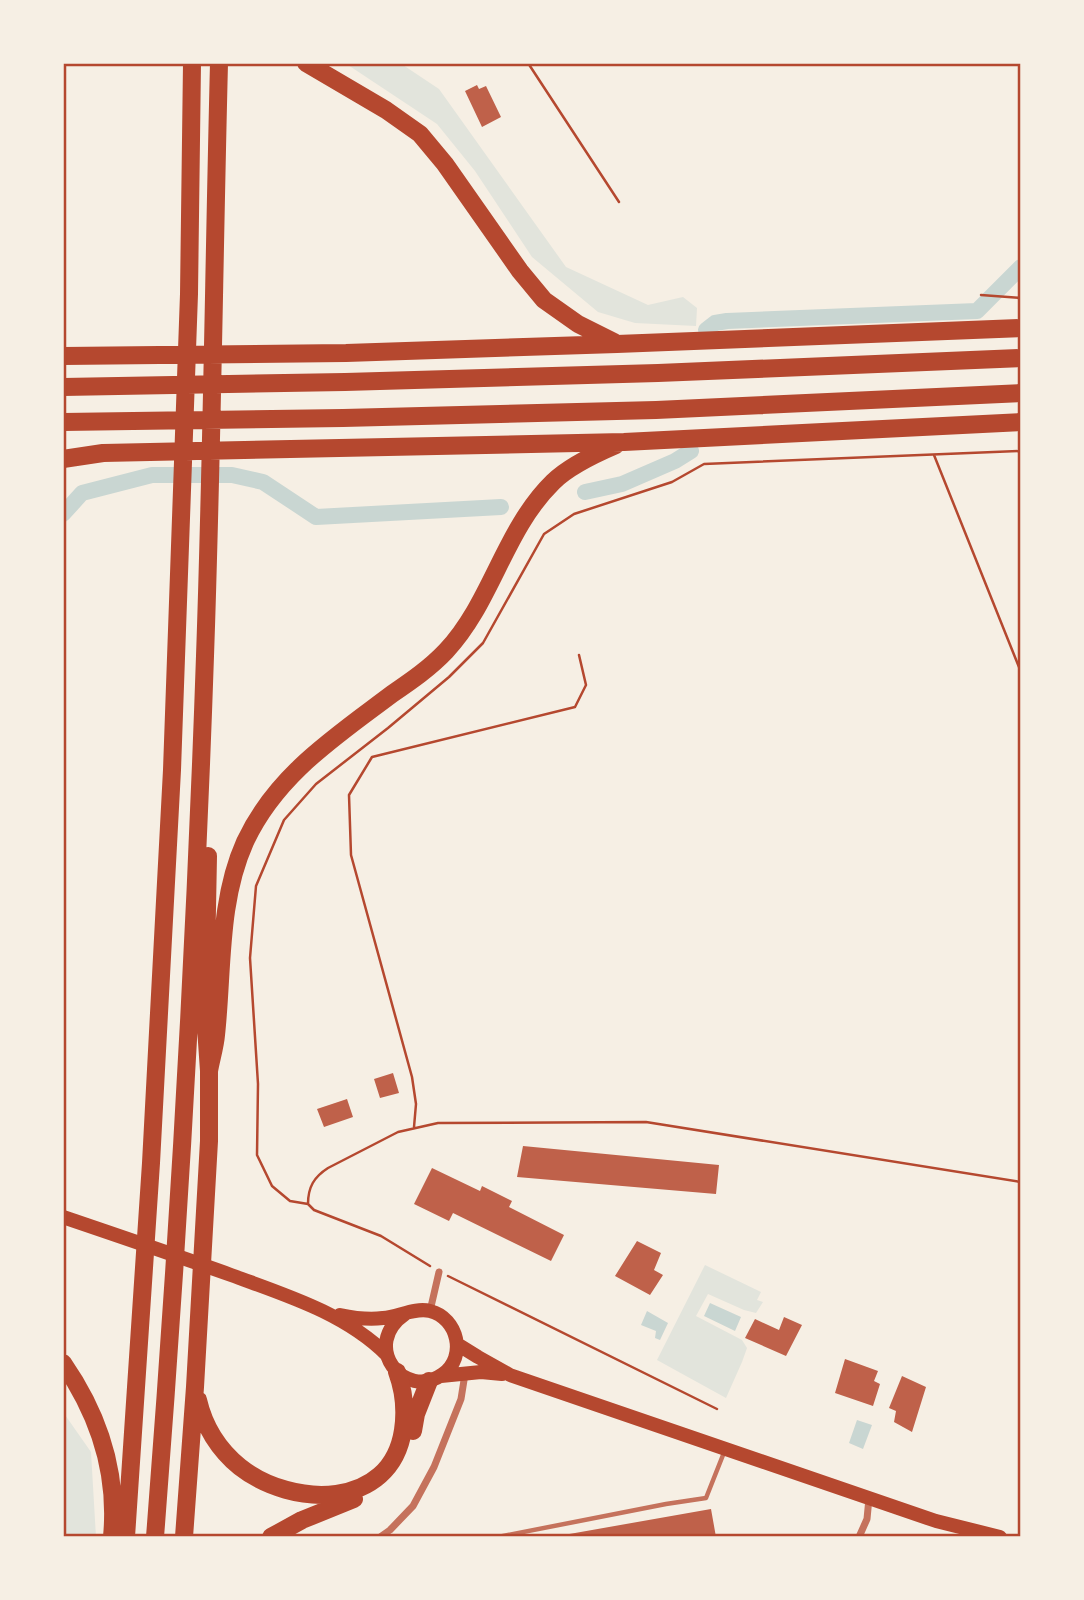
<svg xmlns="http://www.w3.org/2000/svg" width="1084" height="1600" font-family="'Source Sans 3',sans-serif">
<style>
.green{fill:#e2e4dc}
.water{fill:#c9d6d2}
.lines{fill:none;stroke-linecap:round;stroke-linejoin:round}
.canal{stroke:#c9d6d2;stroke-width:16}
.building{fill:#bf614a}
.path{stroke:#b5482f;stroke-width:2.5}
.service{stroke:#c5725c;stroke-width:4.5}
.minor{stroke:#c5725c;stroke-width:7}
.secondary{stroke:#b5482f;stroke-width:14}
.motorway{stroke:#b5482f;stroke-width:18}
.neatline{fill:none;stroke:#b5482f;stroke-width:2.5}
</style>
<rect width="100%" height="100%" fill="#f6efe4"/>
<path class="green" d="M345 63H400L439 89 566 267 648 305 683 297 697 308 696 326 635 323 598 312 532 257 475 171 437 124Z
M705 1265 761 1292 757 1300 763 1302 756 1313 744 1310 708 1294 696 1316 742 1340 747 1348 742 1362 726 1398 657 1360Z
M63 1412 91 1452 96 1537H63Z"/>
<path class="water" d="M710 1303 741 1317 735 1331 704 1316Z
M647 1311 668 1323 660 1340 655 1338 656 1331 641 1325Z
M857 1420 872 1425 863 1449 849 1443Z"/>
<g class="lines">
<path class="canal" d="M706 330 715 323 727 321 977 311 1021 267
M585 492 622 484 675 461 691 451
M63 514 82 493 152 475H232L263 482 316 517 501 507"/>
</g>
<path class="building" d="M477 85 479 89 486 86 501 117 482 127 465 91Z
M393 1073 399 1093 380 1098 374 1079Z
M347 1099 353 1117 324 1127 317 1109Z
M523 1146 719 1165 716 1194 517 1177Z
M432 1168 480 1191 482 1186 512 1201 509 1207 564 1235 551 1261 453 1213 449 1221 414 1204Z
M637 1241 661 1253 654 1270 663 1275 650 1295 615 1276Z
M784 1317 802 1325 786 1356 745 1338 755 1319 779 1330Z
M845 1359 878 1371 874 1381 880 1384 873 1406 835 1393Z
M902 1376 926 1387 912 1432 894 1422 896 1411 889 1408Z
M711 1509 716 1537H559L558 1536Z"/>
<g class="lines">
<path class="path" d="M528 63 619 202
M981 295 1021 298
M934 455 1021 672
M414 1127 416 1104 412 1077 351 855 349 795 372 757 575 707 586 685 579 655
M308 1204 290 1201 272 1186 257 1155 258 1084 250 958 256 886 284 820 316 784 388 728 449 677 483 643 544 534 574 514 672 482 704 464 1021 451
M430 1266 381 1236 314 1210 308 1204C308 1187 314 1177 328 1168L398 1132 438 1123 646 1122 1021 1182
M448 1276 717 1409"/>
<path class="service" d="M498 1537 666 1504 706 1498 725 1450"/>
<path class="minor" d="M430 1311 439 1272
M380 1537 390 1530 413 1506 434 1467 461 1399 465 1374
M859 1537 867 1519 869 1498"/>
<path class="secondary" d="M63 1217C119 1236 175 1255 231 1275 285 1295 345 1313 387 1355
M340 1315C354 1318 368 1320 383 1318 398 1317 415 1307 430 1311 458 1318 467 1357 443 1374 404 1402 360 1345 405 1314
M457 1344 478 1357 510 1375 936 1521 1000 1537
M441 1376 481 1372 502 1374"/>
<path class="motorway" d="M306 63 386 110 420 134 445 164 520 271 544 300 578 324 614 342
M63 356 346 353 617 344 1021 328
M63 387 345 382 658 373 1021 358
M63 422 343 418 656 410 1021 393
M63 459 103 453 624 442 1021 422
M209 1071C211 1059 215 1047 216 1035 223 971 218 902 245 842 276 775 335 737 392 694 411 681 430 668 446 651 492 602 504 530 553 482 569 466 595 454 616 445
M63 1363C99 1415 118 1474 112 1537
M198 1400C204 1426 219 1450 240 1467 292 1508 391 1510 403 1430 406 1410 404 1391 397 1372
M413 1431 416 1414 429 1381
M126 1537 151 1163 172 770 189 294 192 63
M155 1537C178 1244 195 950 205 656 212 458 214 261 219 63
M184 1537 195 1387 209 1141V1071L205 1013 208 856
M271 1537 302 1520 354 1499"/>
</g>
<rect width="1084" height="1600" fill="none" stroke="#f6efe4" stroke-width="130"/>
<rect x="65" y="65" width="954" height="1470" class="neatline"/>
</svg>
